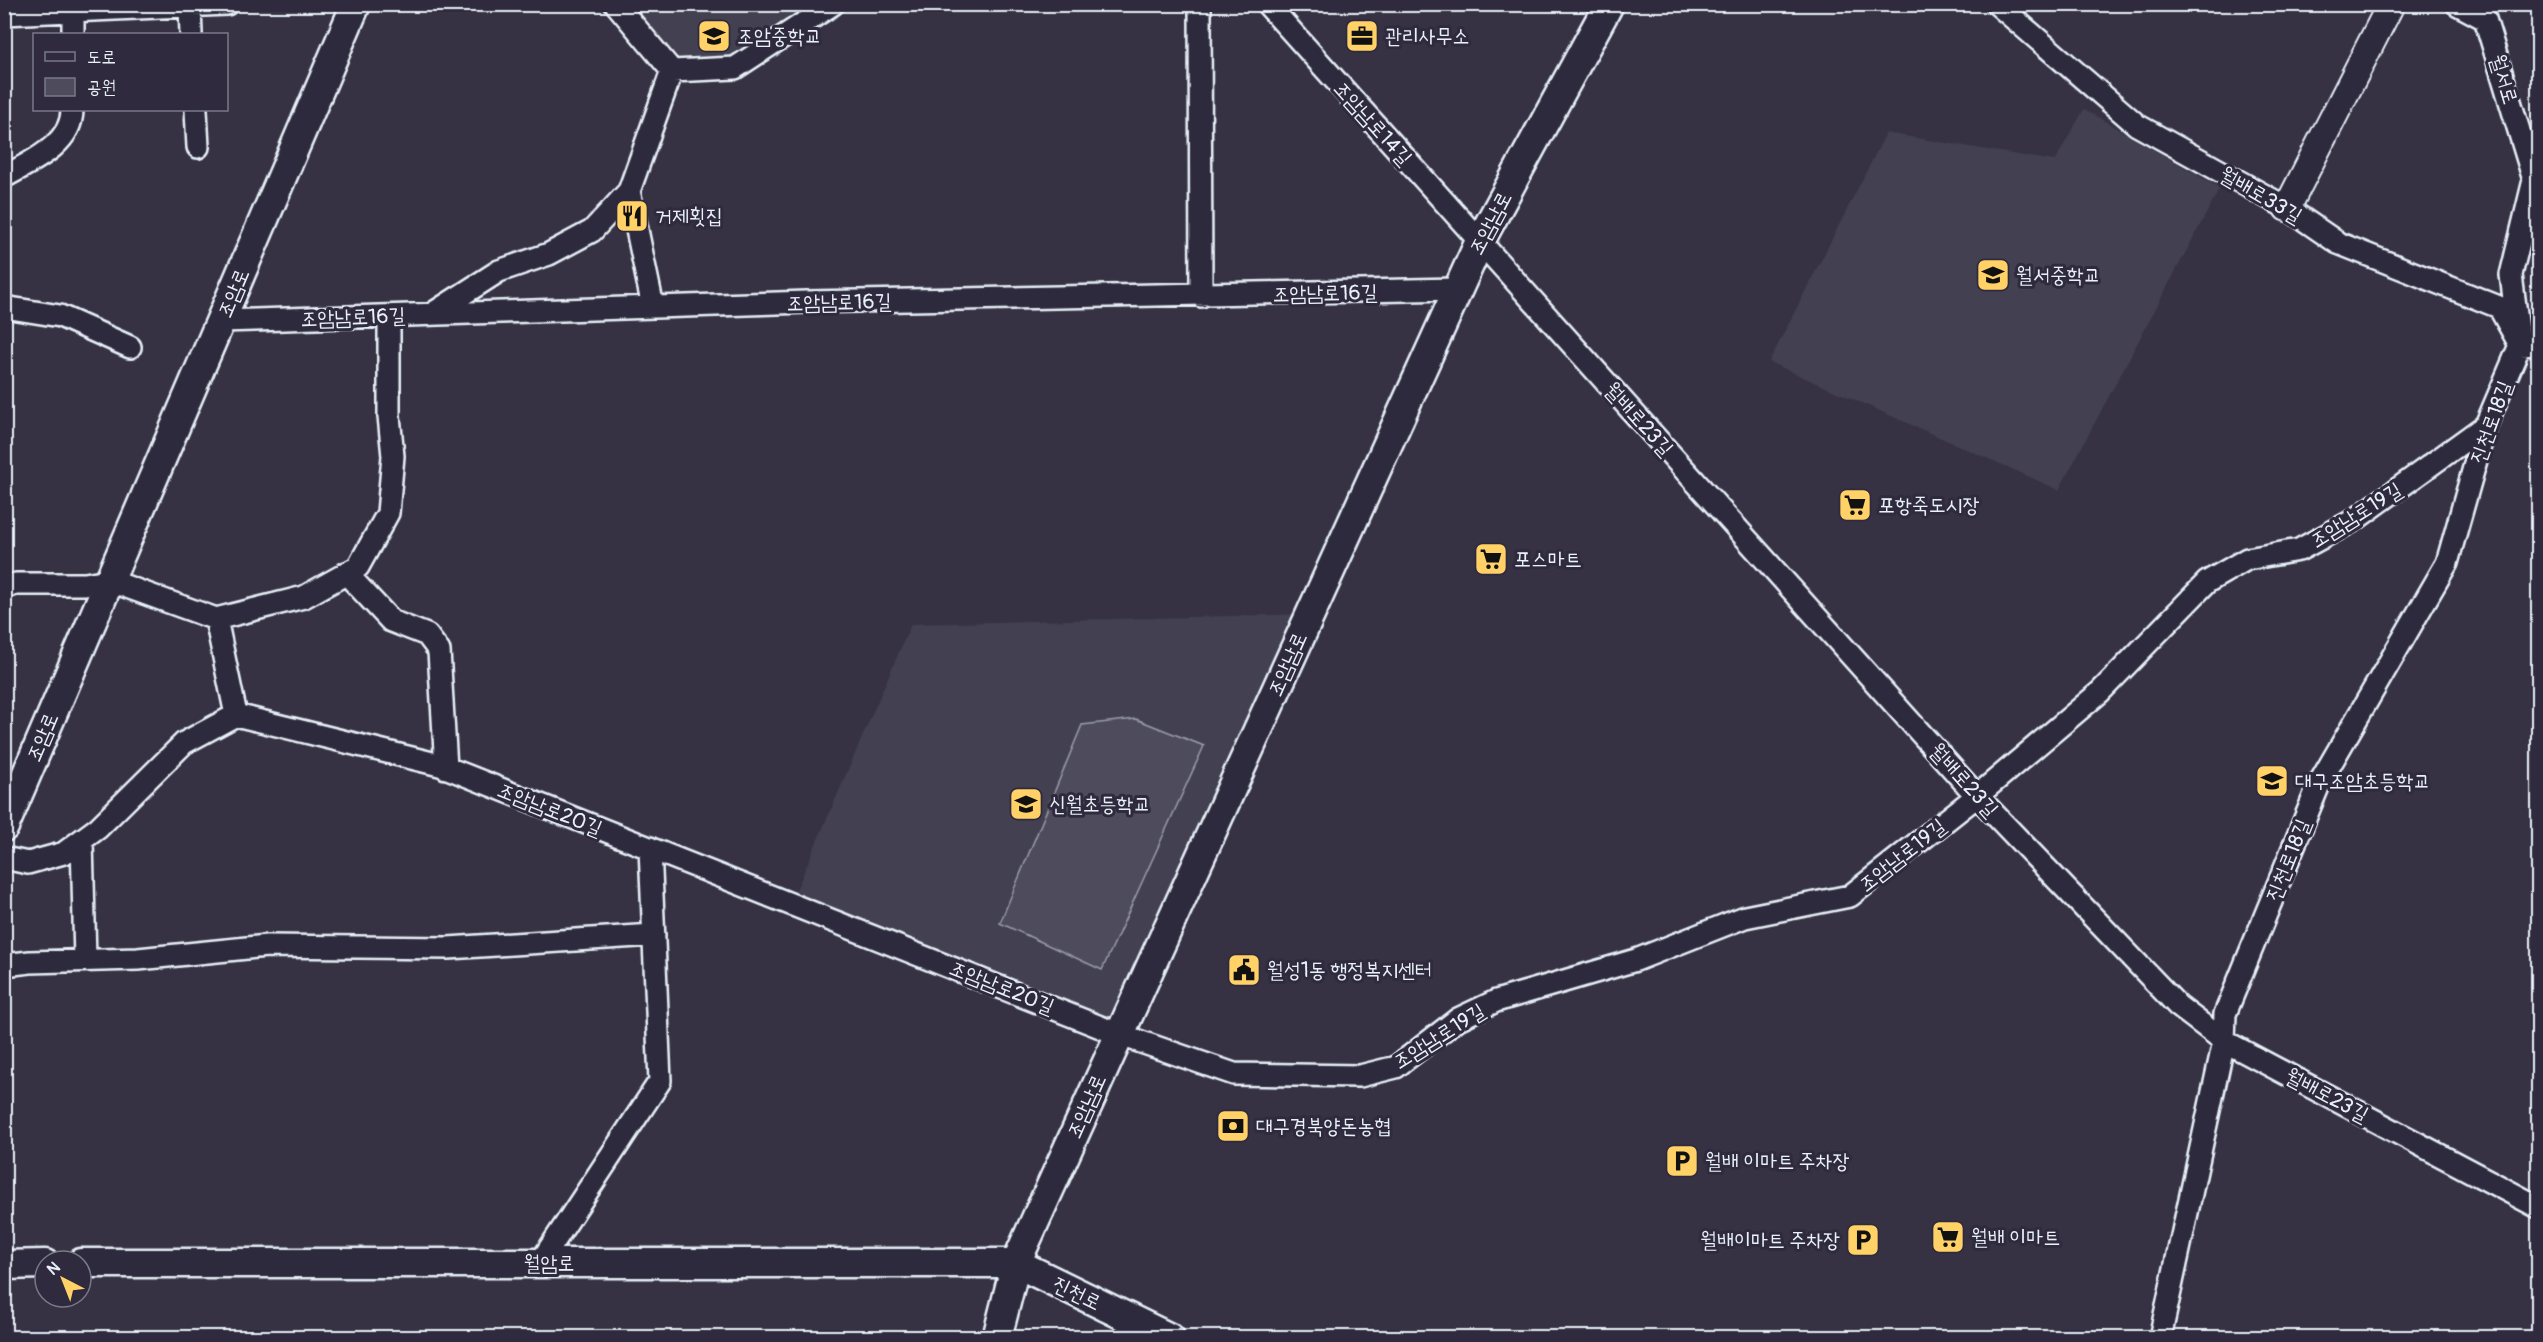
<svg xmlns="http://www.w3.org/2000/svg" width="2543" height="1342" font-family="Pangolin,'Poor Story',sans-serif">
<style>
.built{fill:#433f51}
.green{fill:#4d4b5c;stroke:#9a9eaa;stroke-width:1.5}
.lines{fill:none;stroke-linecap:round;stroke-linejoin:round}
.minor-casing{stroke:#e8f1f8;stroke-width:26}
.tertiary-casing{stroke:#e8f1f8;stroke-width:30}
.secondary-casing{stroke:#e8f1f8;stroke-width:33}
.minor{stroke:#2f2a3d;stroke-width:21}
.tertiary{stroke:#2f2a3d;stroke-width:26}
.secondary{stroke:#2f2a3d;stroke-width:28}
.labels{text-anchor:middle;stroke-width:6;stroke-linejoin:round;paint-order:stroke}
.poi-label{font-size:21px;fill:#e8f1f8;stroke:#2f2a3d;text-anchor:start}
.street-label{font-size:21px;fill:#e8f1f8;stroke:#2f2a3d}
</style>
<rect width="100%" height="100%" fill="#363244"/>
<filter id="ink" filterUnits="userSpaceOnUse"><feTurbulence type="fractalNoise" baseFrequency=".0167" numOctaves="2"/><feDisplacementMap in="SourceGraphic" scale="12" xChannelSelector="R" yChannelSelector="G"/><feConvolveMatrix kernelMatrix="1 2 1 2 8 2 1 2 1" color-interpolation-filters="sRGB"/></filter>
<g filter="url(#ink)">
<path class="built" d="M616 5H833L735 68 672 71Z
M2084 109 2220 188 2059 490 1769 362 1886 133 2055 161Z
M1309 614 1118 1034 790 904 911 624Z"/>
<path class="green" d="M1136 719 1204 746 1102 970 1000 923 1082 725Z"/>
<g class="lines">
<g class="minor-casing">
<path id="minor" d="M616 4 672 71
M1200 4 1201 296
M1267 4 1977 796 2178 1006 2224 1041 2538 1207
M1997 4 2137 125 2287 208 2338 243 2499 307 2520 345 2538 344
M190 6 191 34
M4 14 227 4
M73 34V11
M196 110 198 147
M4 177C30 162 72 145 72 110
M629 191 653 307
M4 307 60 316 130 347
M432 314 499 271 549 254 592 231 629 191 672 71 735 68 833 4
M221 321 807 302 1457 289
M346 573 391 621 427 635 439 651 446 768
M4 587 16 584H85L108 580 216 619 304 597 358 567 388 513 393 456 389 416V316
M216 619 236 715
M82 840 85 960
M4 858 28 863 64 853 98 828 184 743 236 715 440 765 1118 1034 1234 1074 1360 1076 1396 1067 1458 1019 1496 1001 1636 960 1745 917 1850 896 1977 796 2100 692 2207 582 2247 559 2299 550 2356 519 2486 425
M4 965 30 962 138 959 267 946 448 948 654 935
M540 1263 660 1081 650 848
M2160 1338 2224 1041 2225 1014 2320 782 2447 563 2486 425 2520 345 2511 275 2534 180 2485 19 2457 4"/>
</g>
<g class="tertiary-casing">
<path id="tertiary" d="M2287 208 2391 4"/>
</g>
<g class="secondary-casing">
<path id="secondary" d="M4 827 356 4
M81 1263H1016L1170 1338
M4 1265 45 1264
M997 1338 1016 1263 1480 241 1609 4"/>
</g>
<use href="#minor" class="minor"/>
<use href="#tertiary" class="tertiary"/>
<use href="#secondary" class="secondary"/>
</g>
</g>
<defs>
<g id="school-square" transform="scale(1.725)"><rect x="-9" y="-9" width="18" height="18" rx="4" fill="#ffd166" stroke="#2f2a3d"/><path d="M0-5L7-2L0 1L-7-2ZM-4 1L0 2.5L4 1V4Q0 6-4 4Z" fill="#111"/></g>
<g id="office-square" transform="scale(1.725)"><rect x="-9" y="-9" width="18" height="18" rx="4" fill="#ffd166" stroke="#2f2a3d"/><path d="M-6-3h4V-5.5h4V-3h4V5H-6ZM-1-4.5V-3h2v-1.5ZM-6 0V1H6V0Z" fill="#111"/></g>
<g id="restaurant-square" transform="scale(1.725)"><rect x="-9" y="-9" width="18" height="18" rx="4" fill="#ffd166" stroke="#2f2a3d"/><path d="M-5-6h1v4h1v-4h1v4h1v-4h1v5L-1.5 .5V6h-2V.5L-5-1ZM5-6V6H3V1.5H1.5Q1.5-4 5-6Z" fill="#111"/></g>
<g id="supermarket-square" transform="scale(1.725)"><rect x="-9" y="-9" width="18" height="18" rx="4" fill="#ffd166" stroke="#2f2a3d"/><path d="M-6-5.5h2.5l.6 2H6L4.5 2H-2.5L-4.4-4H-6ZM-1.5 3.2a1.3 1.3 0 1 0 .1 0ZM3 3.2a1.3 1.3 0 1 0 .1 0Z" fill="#111"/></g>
<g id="civic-square" transform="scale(1.725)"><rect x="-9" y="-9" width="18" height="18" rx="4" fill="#ffd166" stroke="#2f2a3d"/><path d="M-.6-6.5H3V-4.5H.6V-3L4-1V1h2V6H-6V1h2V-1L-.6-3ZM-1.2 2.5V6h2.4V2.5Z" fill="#111"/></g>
<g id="bank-square" transform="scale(1.725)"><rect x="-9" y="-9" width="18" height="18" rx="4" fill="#ffd166" stroke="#2f2a3d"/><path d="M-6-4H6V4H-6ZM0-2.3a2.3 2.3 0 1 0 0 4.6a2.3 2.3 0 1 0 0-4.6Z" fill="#111"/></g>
<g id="parking-square" transform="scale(1.725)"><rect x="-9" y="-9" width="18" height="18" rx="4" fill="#ffd166" stroke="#2f2a3d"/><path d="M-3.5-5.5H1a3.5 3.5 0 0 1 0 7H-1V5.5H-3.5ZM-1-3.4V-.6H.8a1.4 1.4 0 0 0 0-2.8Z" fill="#111"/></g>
</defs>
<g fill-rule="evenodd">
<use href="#school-square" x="714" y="36"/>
<use href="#office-square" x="1362" y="36"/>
<use href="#restaurant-square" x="632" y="216"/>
<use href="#school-square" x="1993" y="275"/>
<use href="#supermarket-square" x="1855" y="505"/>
<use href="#supermarket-square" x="1491" y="559"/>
<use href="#school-square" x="2272" y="781"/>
<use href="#school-square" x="1026" y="804"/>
<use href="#civic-square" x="1244" y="970"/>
<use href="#bank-square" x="1233" y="1126"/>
<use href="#parking-square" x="1682" y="1161"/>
<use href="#supermarket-square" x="1948" y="1237"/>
<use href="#parking-square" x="1863" y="1240"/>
</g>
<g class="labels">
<g class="poi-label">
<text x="737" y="43">조암중학교</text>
<text x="1385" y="43">관리사무소</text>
<text x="655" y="223">거제횟집</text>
<text x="2016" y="282">월서중학교</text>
<text x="1878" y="512">포항죽도시장</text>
<text x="1514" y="566">포스마트</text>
<text x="2295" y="788">대구조암초등학교</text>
<text x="1049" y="811">신월초등학교</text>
<text x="1267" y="977">월성1동 행정복지센터</text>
<text x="1256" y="1133">대구경북양돈농협</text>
<text x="1705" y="1168">월배 이마트 주차장</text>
<text x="1971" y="1244">월배 이마트</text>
<text x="1840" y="1247" text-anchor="end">월배이마트 주차장</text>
</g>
<g class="street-label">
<text transform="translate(2504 79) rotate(73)" y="7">월서로</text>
<text transform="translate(1373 123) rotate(48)" y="7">조암남로14길</text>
<text transform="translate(2261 195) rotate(30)" y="7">월배로33길</text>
<text transform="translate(1490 223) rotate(-62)" y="7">조암남로</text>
<text transform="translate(233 293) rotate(-67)" y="7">조암로</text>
<text transform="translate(1325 293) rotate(-1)" y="7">조암남로16길</text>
<text transform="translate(839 302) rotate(-1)" y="7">조암남로16길</text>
<text transform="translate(353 317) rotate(-2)" y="7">조암남로16길</text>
<text transform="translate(1639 419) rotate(48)" y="7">월배로23길</text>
<text transform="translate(2491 422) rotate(-70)" y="7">진천로18길</text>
<text transform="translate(2356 515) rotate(-32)" y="7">조암남로19길</text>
<text transform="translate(1287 664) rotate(-66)" y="7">조암남로</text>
<text transform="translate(42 737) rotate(-67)" y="7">조암로</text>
<text transform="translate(1964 780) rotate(48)" y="7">월배로23길</text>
<text transform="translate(550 809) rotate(22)" y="7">조암남로20길</text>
<text transform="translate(1902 855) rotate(-38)" y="7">조암남로19길</text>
<text transform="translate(2288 860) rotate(-68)" y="7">진천로18길</text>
<text transform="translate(1002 987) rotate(22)" y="7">조암남로20길</text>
<text transform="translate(1439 1036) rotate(-32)" y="7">조암남로19길</text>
<text transform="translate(2327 1095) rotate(28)" y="7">월배로23길</text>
<text transform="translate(1086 1106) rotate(-66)" y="7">조암남로</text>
<text x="549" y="1270">월암로</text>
<text transform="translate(1077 1293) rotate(26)" y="7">진천로</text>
</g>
</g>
<rect width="2543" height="1342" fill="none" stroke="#2f2a3d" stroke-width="24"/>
<rect x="12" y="12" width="2519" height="1318" fill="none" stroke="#e8f1f8" stroke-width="2" filter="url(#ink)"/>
<rect x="33" y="33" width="195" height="78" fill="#2f2a3d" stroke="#797a88" stroke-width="1.5"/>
<rect x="45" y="52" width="30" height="9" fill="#2f2a3d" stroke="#797a88" stroke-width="1.5"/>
<text x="87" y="63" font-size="18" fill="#e8f1f8">도로</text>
<rect x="45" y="78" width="30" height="18" fill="#4d4b5c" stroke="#797a88" stroke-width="1.5"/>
<text x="87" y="93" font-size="18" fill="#e8f1f8">공원</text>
<g transform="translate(63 1279) rotate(318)"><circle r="28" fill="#2f2a3d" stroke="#797a88" stroke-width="1.5"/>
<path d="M0-4.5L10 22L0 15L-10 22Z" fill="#ffd166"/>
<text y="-9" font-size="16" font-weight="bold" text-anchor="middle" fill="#e8f1f8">N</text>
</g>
</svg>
